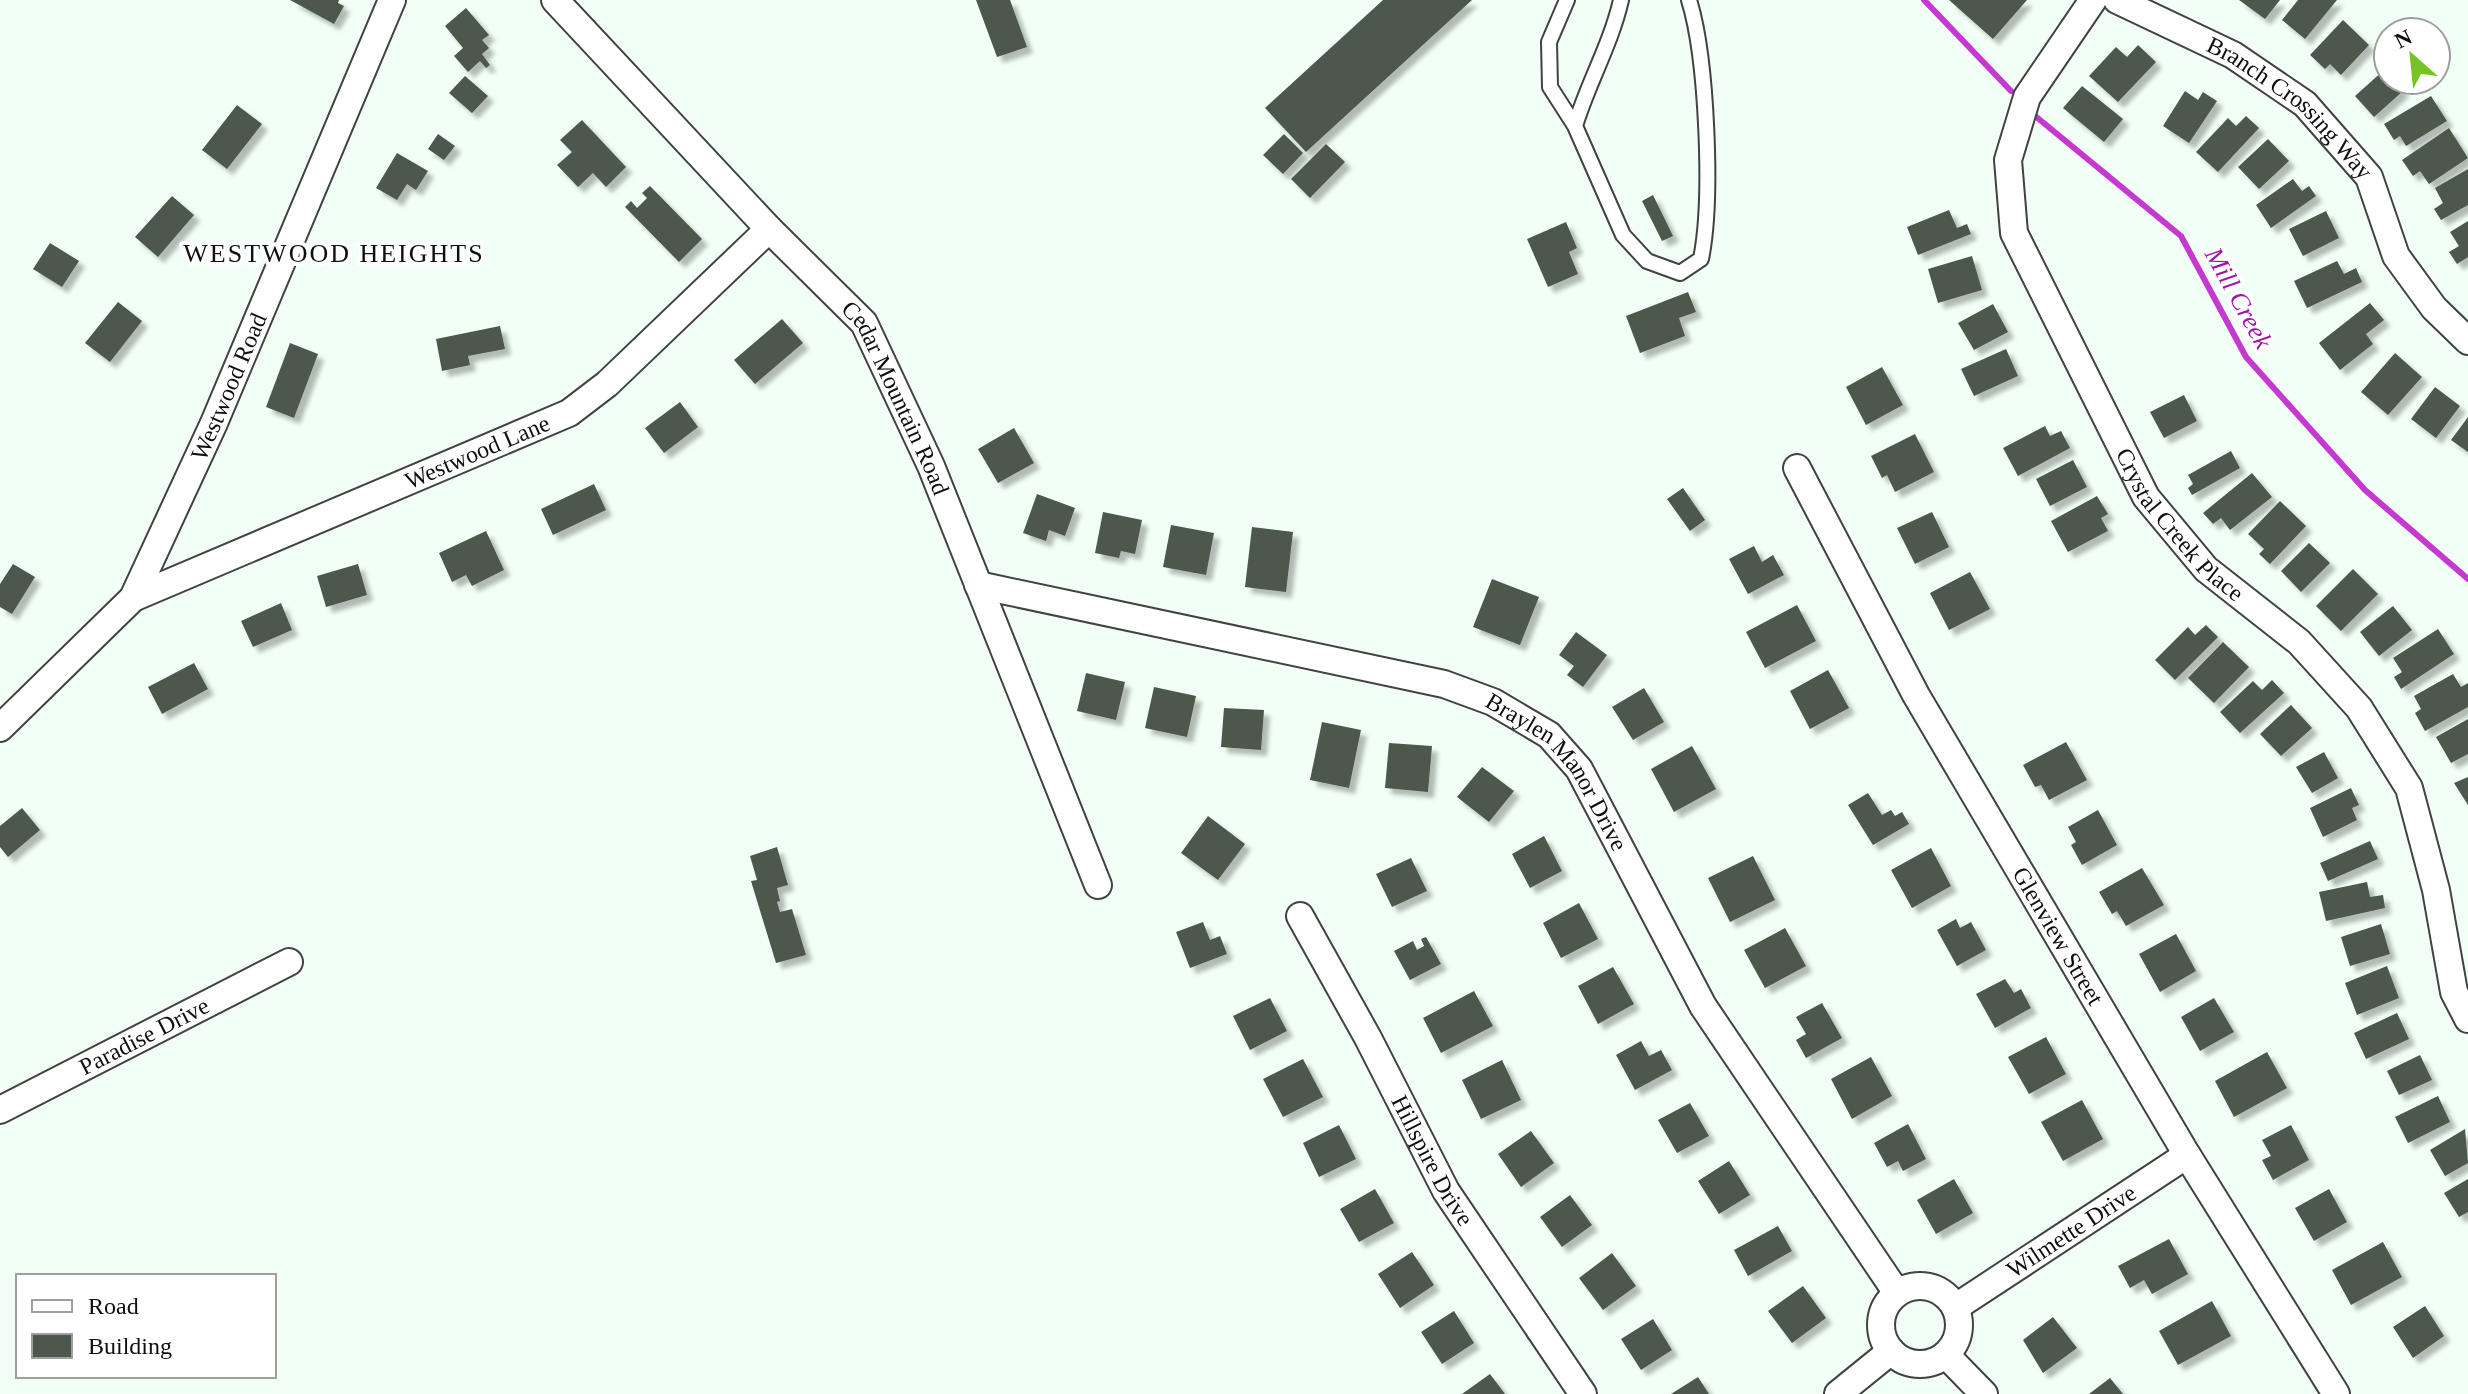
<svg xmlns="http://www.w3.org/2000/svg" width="2468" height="1394" font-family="Georgia,serif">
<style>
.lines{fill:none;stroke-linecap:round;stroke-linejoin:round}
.stream{stroke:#c639d1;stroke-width:6}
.building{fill:#4c584b;filter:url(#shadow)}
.service-casing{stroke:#424242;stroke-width:18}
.minor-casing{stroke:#424242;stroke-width:30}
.service{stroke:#fff;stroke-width:14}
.minor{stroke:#fff;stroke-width:26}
.labels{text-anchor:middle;stroke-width:8;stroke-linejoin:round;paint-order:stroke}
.street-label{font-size:24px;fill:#0f0f0f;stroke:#fff}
.neighbourhood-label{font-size:26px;letter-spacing:2px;fill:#0f0f0f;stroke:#fff}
.water-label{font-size:26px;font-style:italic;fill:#a014a5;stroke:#fff}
</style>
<defs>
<filter id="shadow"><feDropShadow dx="6" dy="6" stdDeviation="2" flood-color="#0004"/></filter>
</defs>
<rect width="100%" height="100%" fill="#f1fff6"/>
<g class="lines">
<path class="stream" d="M1924 0 2011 91
M2034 115 2181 236 2246 357 2365 490 2468 579"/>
</g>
<path class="building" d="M290 0H339L338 3 344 6 334 24Z
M976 0H1010L1027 47 997 57Z
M1383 0H1472L1306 152 1265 108Z
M1949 0H2027L1993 39Z
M2239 0H2280L2265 19Z
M2298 0H2337L2305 39 2282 20Z
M466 8 489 35 482 40 489 48 482 54 490 65 486 68 480 61 468 72 454 56 463 48 445 26Z
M2343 20 2369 45 2341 75 2330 64 2325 69 2310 55Z
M2138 45 2156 62 2118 102 2089 76 2116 47 2127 57Z
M2384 70 2388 80H2393L2403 91 2374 117 2355 96Z
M465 76 488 96 472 113 449 93Z
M2082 86 2123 119 2104 142 2063 108Z
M2185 91 2198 100 2203 92 2217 101 2189 143 2163 126Z
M2431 96 2447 121 2406 146 2400 136 2394 140 2384 124Z
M237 105 262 124 227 169 202 150Z
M2246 116 2259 128 2218 172 2196 152 2228 118 2236 126Z
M582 120 626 167 606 187 593 173 578 187 557 165 572 152 560 140Z
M2449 128 2468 158 2429 184 2420 171 2413 176 2402 160Z
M438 134 455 146 444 160 428 149Z
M1284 134 1303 153 1283 174 1263 155Z
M2268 139 2289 161 2259 189 2238 167Z
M1326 144 1345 162 1310 198 1291 179Z
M397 153 428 171 416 190 407 184 397 200 376 188Z
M2468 169V205L2441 220 2434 209 2443 203 2435 188Z
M2293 179 2302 191 2309 186 2316 196 2271 228 2256 205Z
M650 186 702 239 679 262 625 207 631 201 637 208 647 198 642 193Z
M1653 195 1673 236 1662 241 1642 201Z
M172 196 194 215 158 257 135 237Z
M1949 210 1957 228 1967 224 1971 234 1918 255 1907 227Z
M2326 211 2339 238 2303 256 2289 229Z
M2468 221V257L2457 264 2449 252 2459 246 2450 232Z
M1566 222 1577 248 1569 252 1578 274 1548 287 1527 239Z
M50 243 79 261 62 287 33 269Z
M1972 256 1982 290 1938 303 1928 269Z
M2337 261 2344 274 2356 268 2362 282 2307 308 2294 281Z
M1688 292 1696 312 1679 318 1685 336 1640 353 1626 316Z
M118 302 142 321 110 362 85 343Z
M2370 303 2384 320 2366 334 2373 344 2340 370 2319 343Z
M1993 304 2008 332 1974 350 1958 323Z
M782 319 803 343 755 384 734 360Z
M500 326 505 349 468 356 470 365 442 371 436 339Z
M290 343 318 354 294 418 266 407Z
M2006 349 2018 376 1974 396 1961 369Z
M2395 353 2422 377 2388 415 2361 392Z
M1882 367 1903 405 1866 425 1846 387Z
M2435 387 2460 406 2436 438 2411 419Z
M2184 395 2197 421 2164 438 2150 412Z
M680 402 698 427 664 453 645 428Z
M2468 417V452L2451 440Z
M2045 426 2050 436 2061 431 2070 448 2018 476 2003 448Z
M1014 428 1034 463 998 483 978 449Z
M1915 434 1934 472 1895 492 1887 475 1882 478 1871 456Z
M2231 451 2240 468 2192 495 2188 488 2193 484 2188 475Z
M2073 460 2087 487 2050 506 2036 479Z
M2252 473 2272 497 2230 530 2221 518 2213 524 2203 513Z
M594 484 606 510 553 535 541 509Z
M1683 488 1705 520 1690 531 1667 499Z
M1037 494 1075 508 1065 536 1049 530 1046 541 1023 533Z
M2097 496 2108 514 2101 518 2108 531 2068 552 2051 521Z
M2280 501 2306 526 2270 564 2259 554 2264 549 2248 534Z
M1103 512 1142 520 1135 554 1121 551 1119 558 1095 553Z
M1932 512 1949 547 1915 564 1897 528Z
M1171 525 1214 533 1206 575 1163 567Z
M1252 527 1293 532 1286 592 1245 587Z
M486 531 504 570 472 586 466 575 452 582 439 553Z
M2309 543 2330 563 2301 592 2281 571Z
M1754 546 1762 562 1773 555 1784 575 1748 594 1729 559Z
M13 564 35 577 12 614 0 607V584Z
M358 564 367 595 326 607 317 576Z
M2353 569 2378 594 2341 631 2316 606Z
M1970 572 1990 609 1949 630 1930 593Z
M1492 579 1539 597 1520 645 1473 627Z
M281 603 292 630 253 647 241 621Z
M1797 605 1816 641 1765 668 1746 632Z
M2393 606 2412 630 2379 656 2360 632Z
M2206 625 2218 637 2175 680 2155 660 2188 627 2195 635Z
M2438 629 2454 654 2401 689 2394 677 2402 672 2393 658Z
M1576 632 1607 655 1583 687 1567 675 1574 666 1559 655Z
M2223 642 2249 667 2214 703 2188 678Z
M194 663 208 689 162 714 148 687Z
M1828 670 1849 708 1810 729 1790 691Z
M1086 673 1125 682 1116 720 1077 711Z
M2453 674 2461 687 2468 683V707L2425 731 2415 713 2421 709 2414 696Z
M2272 680 2284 693 2240 733 2220 712 2253 681 2262 690Z
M1154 687 1196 696 1187 737 1145 728Z
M1644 688 1664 722 1633 740 1612 707Z
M2291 705 2312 728 2281 756 2260 734Z
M1224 708 1264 710 1261 750 1221 747Z
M2468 719V754L2451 763 2436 737Z
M1322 722 1361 730 1349 788 1310 780Z
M2066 742 2087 780 2049 800 2041 785 2035 787 2023 765Z
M1389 743 1432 746 1428 792 1385 788Z
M1692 746 1716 789 1674 812 1651 769Z
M2324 752 2338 778 2312 793 2296 767Z
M1482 767 1514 791 1489 822 1457 797Z
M2468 777V805L2454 783Z
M2351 788 2359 805 2352 808 2357 820 2323 837 2310 808Z
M1868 793 1882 815 1891 810 1895 816 1902 812 1909 824 1873 845 1848 805Z
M22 808 40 830 8 857 0 847V826Z
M2098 810 2117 845 2082 865 2071 845 2076 842 2068 827Z
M1208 816 1245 844 1218 880 1181 853Z
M1544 836 1562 871 1530 888 1512 854Z
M2370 841 2378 859 2328 881 2320 863Z
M777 847 788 885 777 888 780 901 777 902 780 912 792 909 806 955 776 963 751 881 757 880 750 856Z
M1931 848 1951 886 1912 908 1891 870Z
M1753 856 1775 900 1730 922 1708 878Z
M1411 858 1427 891 1392 907 1376 874Z
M2142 868 2164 905 2126 926 2117 911 2112 914 2099 892Z
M2367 882 2370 897 2383 895 2385 908 2326 921 2319 892Z
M1579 903 1598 939 1561 958 1543 923Z
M1956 919 1960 928 1971 922 1986 950 1957 966 1937 930Z
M1203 922 1210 940 1220 936 1227 954 1190 968 1176 932Z
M2381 924 2390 954 2350 966 2341 937Z
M1785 928 1806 966 1765 988 1744 950Z
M2176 934 2196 971 2160 992 2139 954Z
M1426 937 1441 964 1410 980 1394 951 1413 941 1417 950 1424 946 1421 939Z
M2387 966 2399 998 2357 1015 2345 983Z
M1613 967 1634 1004 1598 1024 1578 986Z
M2005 979 2014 993 2021 989 2031 1008 1995 1028 1976 994Z
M1474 991 1493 1026 1441 1053 1423 1018Z
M1270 998 1287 1031 1250 1050 1233 1016Z
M2214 998 2234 1032 2200 1051 2181 1017Z
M1822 1003 1842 1038 1806 1058 1796 1040 1806 1034 1796 1017Z
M2397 1013 2409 1039 2366 1059 2354 1033Z
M2046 1037 2066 1074 2029 1094 2008 1057Z
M1641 1041 1649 1056 1661 1050 1672 1070 1635 1090 1616 1055Z
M2267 1052 2287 1088 2234 1117 2215 1081Z
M2420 1055 2432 1080 2399 1095 2387 1071Z
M1871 1057 1892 1096 1852 1119 1831 1079Z
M1303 1059 1323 1097 1283 1117 1263 1079Z
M1502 1060 1521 1100 1481 1119 1462 1080Z
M2438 1096 2450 1122 2408 1143 2395 1117Z
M2082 1100 2103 1139 2063 1161 2041 1122Z
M1690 1103 1709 1136 1677 1153 1658 1120Z
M1908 1124 1926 1159 1903 1171 1898 1161 1887 1167 1874 1143Z
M1339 1125 1356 1159 1319 1177 1303 1143Z
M2291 1125 2309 1160 2273 1180 2262 1160 2271 1156 2262 1140Z
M2465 1129 2468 1163 2445 1176 2430 1150Z
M1531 1131 1554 1163 1521 1187 1498 1154Z
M1729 1161 1750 1195 1719 1214 1698 1181Z
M1954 1179 1973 1213 1936 1234 1917 1200Z
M2468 1179V1212L2459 1217 2444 1193Z
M1375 1189 1394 1223 1359 1242 1340 1209Z
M2329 1189 2347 1222 2314 1241 2295 1208Z
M1570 1195 1592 1225 1562 1247 1540 1217Z
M1778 1226 1792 1251 1748 1276 1734 1250Z
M2169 1239 2188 1274 2152 1294 2144 1280 2130 1288 2118 1266Z
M2383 1242 2402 1277 2351 1305 2332 1270Z
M1412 1252 1434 1285 1400 1308 1378 1274Z
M1612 1253 1636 1286 1603 1310 1579 1278Z
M1803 1286 1826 1318 1792 1343 1768 1311Z
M2212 1301 2231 1336 2178 1365 2159 1331Z
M2425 1306 2444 1336 2413 1358 2393 1327Z
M1454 1311 1474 1343 1442 1364 1421 1332Z
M2053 1317 2077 1348 2043 1373 2023 1340Z
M1653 1319 1672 1350 1641 1370 1621 1339Z
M1490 1374 1505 1394H1462Z
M1698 1377 1709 1394H1671Z
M2110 1378 2123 1394H2089Z"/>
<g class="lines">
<g class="service-casing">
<path id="service" d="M1567 0 1549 42 1550 87 1575 126
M1621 0C1611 44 1588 83 1575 126L1623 235 1647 261 1680 273 1701 259C1713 199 1707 58 1689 0"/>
</g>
<g class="minor-casing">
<g id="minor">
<path id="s1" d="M555 0 769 229 864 323 931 466 1098 885"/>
<path id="s2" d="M2093 0 2027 97 2008 160 2014 233 2146 497 2206 569 2299 642 2359 708 2409 788 2436 890 2454 992 2468 1019"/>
<path id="s3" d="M2117 0 2233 55 2305 104 2369 177 2396 256 2434 308 2468 341"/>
<path id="s4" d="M1797 468 1916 695 2187 1155 2336 1394"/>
<path id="s5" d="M978 585 1444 684 1493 702 1549 735 1579 769 1703 1006 1897 1293"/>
<path id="s6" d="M133 598 569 413 607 384 769 229"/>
<path id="s7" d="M0 728 133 598 214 423 392 0"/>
<path id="s8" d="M1300 916 1368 1038 1446 1191 1583 1394"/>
<path id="s9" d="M0 1110 289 962"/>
<circle cx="1920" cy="1325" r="39"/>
<path id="s10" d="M1956 1307 2187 1155"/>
<path d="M1946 1355 1984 1394"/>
<path d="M1838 1394 1891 1351"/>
</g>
</g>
<use href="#service" class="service"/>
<use href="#minor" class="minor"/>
</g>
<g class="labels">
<g class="street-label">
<text dy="8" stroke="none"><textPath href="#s3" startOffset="206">Branch Crossing Way</textPath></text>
<text dy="8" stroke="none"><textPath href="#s7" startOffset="418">Westwood Road</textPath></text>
<text dy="8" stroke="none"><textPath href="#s1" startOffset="528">Cedar Mountain Road</textPath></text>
<text dy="8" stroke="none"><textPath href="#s6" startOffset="374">Westwood Lane</textPath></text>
<text dy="8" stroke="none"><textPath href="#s2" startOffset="594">Crystal Creek Place</textPath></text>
<text dy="8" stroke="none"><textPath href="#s5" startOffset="626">Braylen Manor Drive</textPath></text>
<text dy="8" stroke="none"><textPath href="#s4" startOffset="536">Glenview Street</textPath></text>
<text dy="8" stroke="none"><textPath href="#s9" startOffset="162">Paradise Drive</textPath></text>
<text dy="8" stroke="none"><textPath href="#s8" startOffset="278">Hillspire Drive</textPath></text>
<text dy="8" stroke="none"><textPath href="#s10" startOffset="138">Wilmette Drive</textPath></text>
</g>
<g class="neighbourhood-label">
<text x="334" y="262">WESTWOOD HEIGHTS</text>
</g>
<g class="water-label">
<text transform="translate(2239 298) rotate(61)" y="9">Mill Creek</text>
</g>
</g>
<rect x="16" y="1274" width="260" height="104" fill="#ffffff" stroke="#9f9f9f" stroke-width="2"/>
<rect x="32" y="1300" width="40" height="12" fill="#ffffff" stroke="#9f9f9f" stroke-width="2"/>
<text x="88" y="1314" font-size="24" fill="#0f0f0f">Road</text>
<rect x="32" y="1334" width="40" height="24" fill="#4c584b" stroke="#9f9f9f" stroke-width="2"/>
<text x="88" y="1354" font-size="24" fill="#0f0f0f">Building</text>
<g transform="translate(2412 56) rotate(333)"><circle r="38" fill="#ffffff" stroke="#9f9f9f" stroke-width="2"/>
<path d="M0-6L14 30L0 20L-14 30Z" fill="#76c323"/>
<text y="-12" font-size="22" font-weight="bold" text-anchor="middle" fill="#0f0f0f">N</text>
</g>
</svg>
